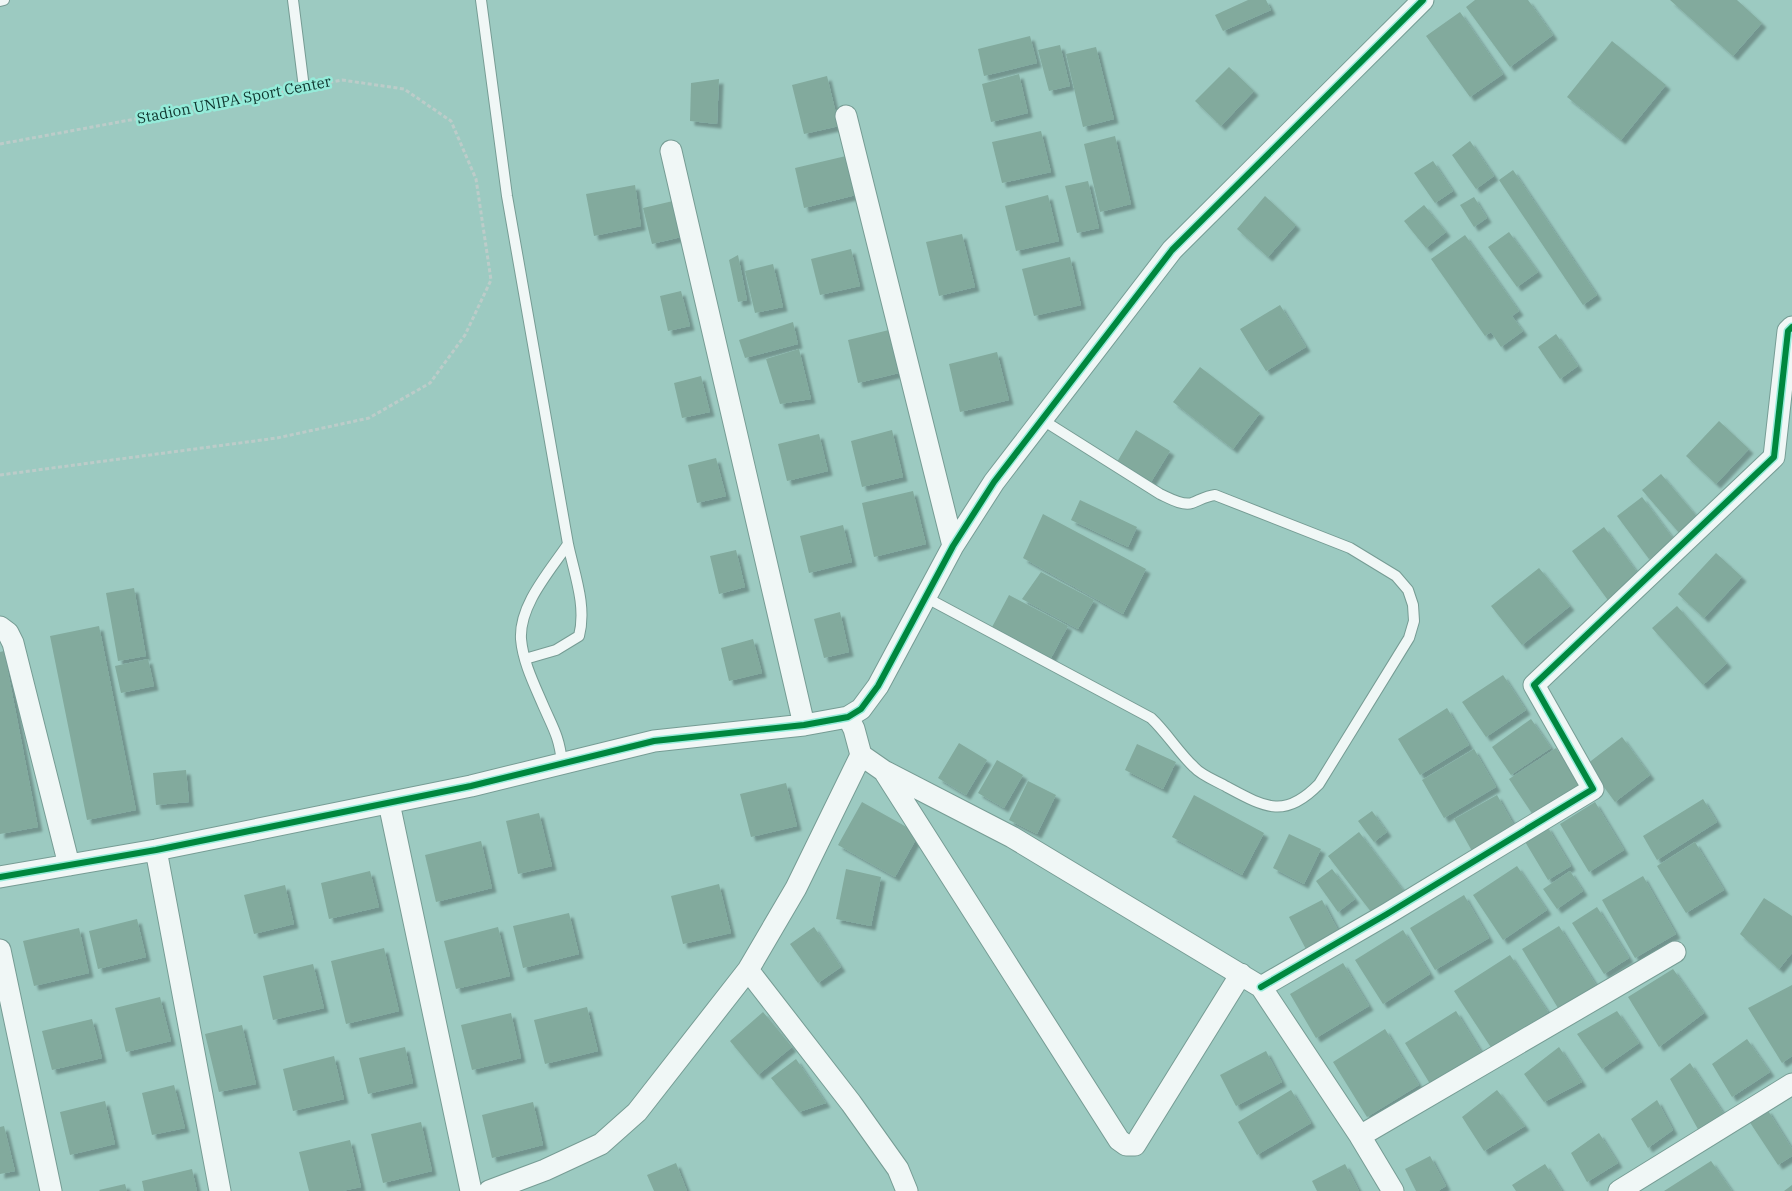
<svg xmlns="http://www.w3.org/2000/svg" width="1792" height="1191" font-family="'IBM Plex Serif',serif">
<style>
.building{fill:#82aa9d;filter:url(#shadow)}
.lines{fill:none;stroke-linecap:round;stroke-linejoin:round}
.lane-casing{stroke:#769c94;stroke-width:12}
.street-casing{stroke:#769c94;stroke-width:23}
.path{stroke:#bcccc9;stroke-width:3;stroke-dasharray:4 2.5;stroke-linecap:butt}
.lane{stroke:#f0f7f6;stroke-width:10}
.street{stroke:#f0f7f6;stroke-width:21}
.cycleway-casing{stroke:#95ebd9;stroke-width:9}
.cycleway{stroke:#00873e;stroke-width:6}
.labels{text-anchor:middle;stroke-width:5;stroke-linejoin:round;paint-order:stroke}
.street-label{font-size:15px;fill:#0e342d;stroke:#95ebd9}
</style>
<defs>
<filter id="shadow"><feDropShadow dx="4.5" dy="4.5" stdDeviation="1" flood-color="#0004"/></filter>
</defs>
<rect width="100%" height="100%" fill="#9ccac1"/>
<path class="building" d="M1248 0H1266L1271 10 1223 31 1215 15Z
M1475 0H1528L1553 35 1510 67 1466 7Z
M1670 0H1737L1762 23 1733 56Z
M1460 12 1503 74 1470 97 1426 36Z
M1030 36 1037 63 984 76 978 49Z
M1612 41 1666 85 1621 140 1567 97Z
M1060 45 1070 86 1049 91 1038 50Z
M1096 47 1114 119 1083 127 1066 54Z
M1229 67 1254 91 1221 126 1195 101Z
M1019 74 1028 113 991 122 982 84Z
M827 76 839 126 804 134 792 85Z
M719 79 717 124 690 121 691 83Z
M1041 131 1051 172 1002 183 992 142Z
M1115 136 1131 204 1100 212 1084 144Z
M1470 141 1494 176 1476 189 1452 155Z
M846 156 856 195 804 208 795 168Z
M1433 161 1453 191 1435 203 1414 173Z
M1513 170 1597 295 1583 305 1499 180Z
M1088 181 1099 228 1077 233 1065 186Z
M635 185 641 226 594 236 586 194Z
M1048 195 1059 241 1016 251 1005 206Z
M1265 196 1296 225 1268 257 1237 229Z
M1474 197 1487 218 1474 227 1460 205Z
M673 201 681 237 652 244 643 208Z
M1424 205 1446 232 1426 248 1404 221Z
M1509 232 1538 272 1517 287 1488 247Z
M962 234 975 287 939 296 926 242Z
M1465 235 1519 311 1512 316 1523 331 1501 347 1491 332 1485 336 1431 259Z
M851 249 860 286 820 295 811 259Z
M738 255 747 300 738 302 729 260Z
M1070 257 1081 305 1034 316 1022 269Z
M773 264 783 307 755 313 745 271Z
M681 291 690 326 668 331 660 296Z
M1280 305 1306 347 1266 371 1240 329Z
M793 322 798 344 745 358 739 340Z
M889 330 899 373 858 383 848 340Z
M1556 334 1578 366 1560 379 1538 347Z
M799 349 811 399 780 404 766 359Z
M997 352 1009 400 960 412 949 364Z
M1200 367 1260 413 1233 449 1173 402Z
M701 376 710 412 682 418 674 383Z
M1719 421 1749 449 1716 484 1686 456Z
M892 430 903 477 862 487 851 441Z
M1136 430 1170 451 1151 482 1117 462Z
M819 434 828 471 787 481 778 444Z
M716 458 726 496 697 503 688 465Z
M1661 474 1699 519 1681 535 1642 490Z
M913 491 926 544 874 557 862 503Z
M1642 497 1675 541 1649 559 1617 516Z
M1080 500 1137 527 1128 547 1071 520Z
M1043 514 1146 569 1123 614 1023 558Z
M843 525 852 562 809 573 800 536Z
M1604 527 1642 579 1610 603 1572 551Z
M736 550 745 587 719 594 710 556Z
M1716 553 1742 577 1704 618 1678 594Z
M1539 568 1570 606 1522 645 1491 606Z
M1041 572 1094 600 1078 629 1022 599Z
M134 588 146 656 118 661 106 593Z
M1009 595 1068 626 1050 660 991 629Z
M1677 606 1727 663 1703 685 1652 628Z
M840 612 849 652 824 658 814 619Z
M99 626 136 810 87 820 50 636Z
M753 639 762 673 729 681 721 648Z
M4 651 38 827 0 834V652Z
M148 659 154 686 121 693 115 666Z
M1503 675 1526 710 1486 737 1462 702Z
M1447 708 1469 745 1420 775 1398 739Z
M1531 719 1551 748 1511 775 1492 747Z
M1622 737 1650 775 1615 802 1587 764Z
M959 743 987 760 966 795 938 778Z
M1137 744 1176 762 1163 789 1125 770Z
M1556 748 1580 784 1533 815 1509 779Z
M1474 749 1496 787 1444 818 1422 780Z
M997 760 1023 775 1004 808 978 793Z
M186 770 189 802 156 805 153 773Z
M1028 781 1056 795 1037 834 1009 820Z
M786 783 797 826 751 837 740 794Z
M1194 795 1264 833 1242 875 1172 837Z
M1497 795 1515 827 1472 851 1454 819Z
M1703 799 1717 822 1657 860 1643 836Z
M862 802 919 834 895 877 838 845Z
M1595 802 1624 850 1589 872 1560 824Z
M1372 811 1387 832 1374 842 1358 821Z
M539 813 552 866 518 874 506 821Z
M1547 826 1571 866 1548 880 1524 840Z
M1359 832 1406 894 1375 917 1328 856Z
M1289 834 1321 849 1304 884 1273 868Z
M481 841 492 888 436 902 425 855Z
M1695 842 1724 890 1686 913 1657 866Z
M1517 866 1547 910 1503 940 1473 895Z
M846 869 881 877 871 926 836 919Z
M1332 869 1355 899 1338 912 1316 881Z
M370 871 379 907 329 919 321 883Z
M1570 871 1583 891 1557 909 1543 889Z
M1643 876 1676 934 1635 958 1602 900Z
M719 884 731 933 683 944 671 896Z
M285 885 294 924 254 934 244 895Z
M1464 895 1489 938 1435 970 1410 928Z
M1764 898 1792 916V953L1779 969 1740 934Z
M1322 900 1341 936 1308 953 1289 917Z
M1597 907 1629 958 1604 974 1572 923Z
M569 913 579 954 523 968 513 926Z
M137 919 146 957 98 969 89 931Z
M1559 926 1596 985 1558 1008 1522 949Z
M498 927 510 976 456 989 444 941Z
M814 927 841 967 818 983 790 944Z
M79 928 89 973 34 986 23 941Z
M1403 930 1430 974 1383 1004 1355 960Z
M384 948 399 1011 346 1024 331 961Z
M1510 955 1548 1012 1492 1049 1454 991Z
M1343 963 1369 1006 1316 1038 1290 994Z
M313 964 324 1008 273 1020 263 976Z
M1673 969 1704 1013 1659 1047 1628 997Z
M1792 985V1056L1782 1063 1748 1008Z
M160 997 171 1041 126 1052 115 1008Z
M587 1007 598 1051 545 1064 534 1020Z
M1456 1011 1483 1055 1432 1087 1405 1043Z
M1617 1011 1639 1043 1602 1069 1577 1034Z
M763 1012 792 1047 758 1075 730 1041Z
M511 1013 521 1058 472 1070 461 1025Z
M92 1019 102 1058 52 1070 42 1031Z
M242 1025 256 1084 219 1092 205 1034Z
M1385 1029 1419 1085 1367 1117 1333 1062Z
M1747 1039 1770 1072 1732 1097 1712 1064Z
M405 1047 413 1083 368 1094 359 1058Z
M1559 1047 1582 1082 1544 1102 1524 1074Z
M1266 1051 1282 1082 1236 1106 1220 1075Z
M334 1056 344 1099 293 1111 283 1069Z
M796 1059 826 1103 799 1112 771 1078Z
M1690 1063 1724 1114 1699 1131 1670 1079Z
M174 1085 185 1128 152 1135 142 1093Z
M1291 1090 1311 1123 1257 1155 1238 1122Z
M1497 1090 1525 1126 1484 1151 1462 1117Z
M1657 1100 1673 1130 1648 1148 1631 1119Z
M105 1101 115 1144 70 1155 60 1112Z
M533 1102 543 1145 492 1158 482 1115Z
M1767 1109 1792 1149V1156L1778 1165 1749 1121Z
M421 1122 432 1171 383 1183 371 1134Z
M4 1126 15 1171 0 1174V1127Z
M1599 1133 1618 1163 1587 1182 1571 1153Z
M350 1140 361 1187 342 1191H309L299 1152Z
M1430 1156 1446 1186 1438 1191H1416L1405 1169Z
M1711 1161 1732 1191H1664Z
M676 1163 687 1191H654L647 1175Z
M1345 1164 1359 1191H1317L1312 1181Z
M1545 1164 1562 1191H1516L1512 1185Z
M192 1169 197 1191H144L142 1181Z
M125 1184 127 1191H100L99 1190Z
M1792 1185V1191H1784Z"/>
<g class="lines">
<g class="lane-casing">
<path id="lane" d="M293 0 304 88
M481 0 507 196 568 544C550 571 519 605 521 639 523 662 534 684 543 705 553 728 559 736 562 762
M0 1 4 0
M925 597 1151 718C1167 733 1178 752 1194 767 1202 776 1217 781 1227 787 1266 808 1285 819 1319 784L1409 638 1414 621 1413 605 1408 590 1396 576 1350 548 1215 495C1206 496 1200 500 1192 503 1182 506 1169 498 1160 494L1041 419
M525 659 556 650 579 636C587 606 574 573 568 544"/>
</g>
<g class="street-casing">
<path id="street" d="M846 116 953 546
M671 151 804 725
M0 627 8 633 13 643 69 865
M848 717 854 729 861 755 884 771 1012 837 1261 987 1360 1136 1393 1191
M884 771 1119 1140 1126 1145H1135L1241 974
M389 803 471 1191
M156 850 220 1191
M0 877 156 850 471 786 654 741 804 725 848 717 861 709 878 686 953 546 994 482 1172 250 1423 0
M0 950 51 1191
M748 970 851 1103 898 1169 907 1191
M1261 987 1387 914 1593 789 1534 685 1774 457 1788 331 1792 327
M1360 1136 1675 952
M489 1191 545 1170 601 1144 637 1112 748 970 796 888 861 755
M1619 1191 1792 1084"/>
</g>
<path class="path" d="M0 144 287 91
M0 475 277 438 369 418 430 383 465 335 491 280 476 179 451 121 404 89 342 80 320 84"/>
<use href="#lane" class="lane"/>
<use href="#street" class="street"/>
<g class="cycleway-casing">
<path id="cycleway" d="M0 877 156 850 471 786 654 741 804 725 848 717 861 709 878 686 953 546 994 482 1172 250 1423 0
M1261 987 1387 914 1593 789 1534 685 1774 457 1788 331 1792 327"/>
</g>
<use href="#cycleway" class="cycleway"/>
</g>
<g class="labels">
<g class="street-label">
<text transform="translate(234 100) rotate(-11)" y="5">Stadion UNIPA Sport Center</text>
</g>
</g>
</svg>
